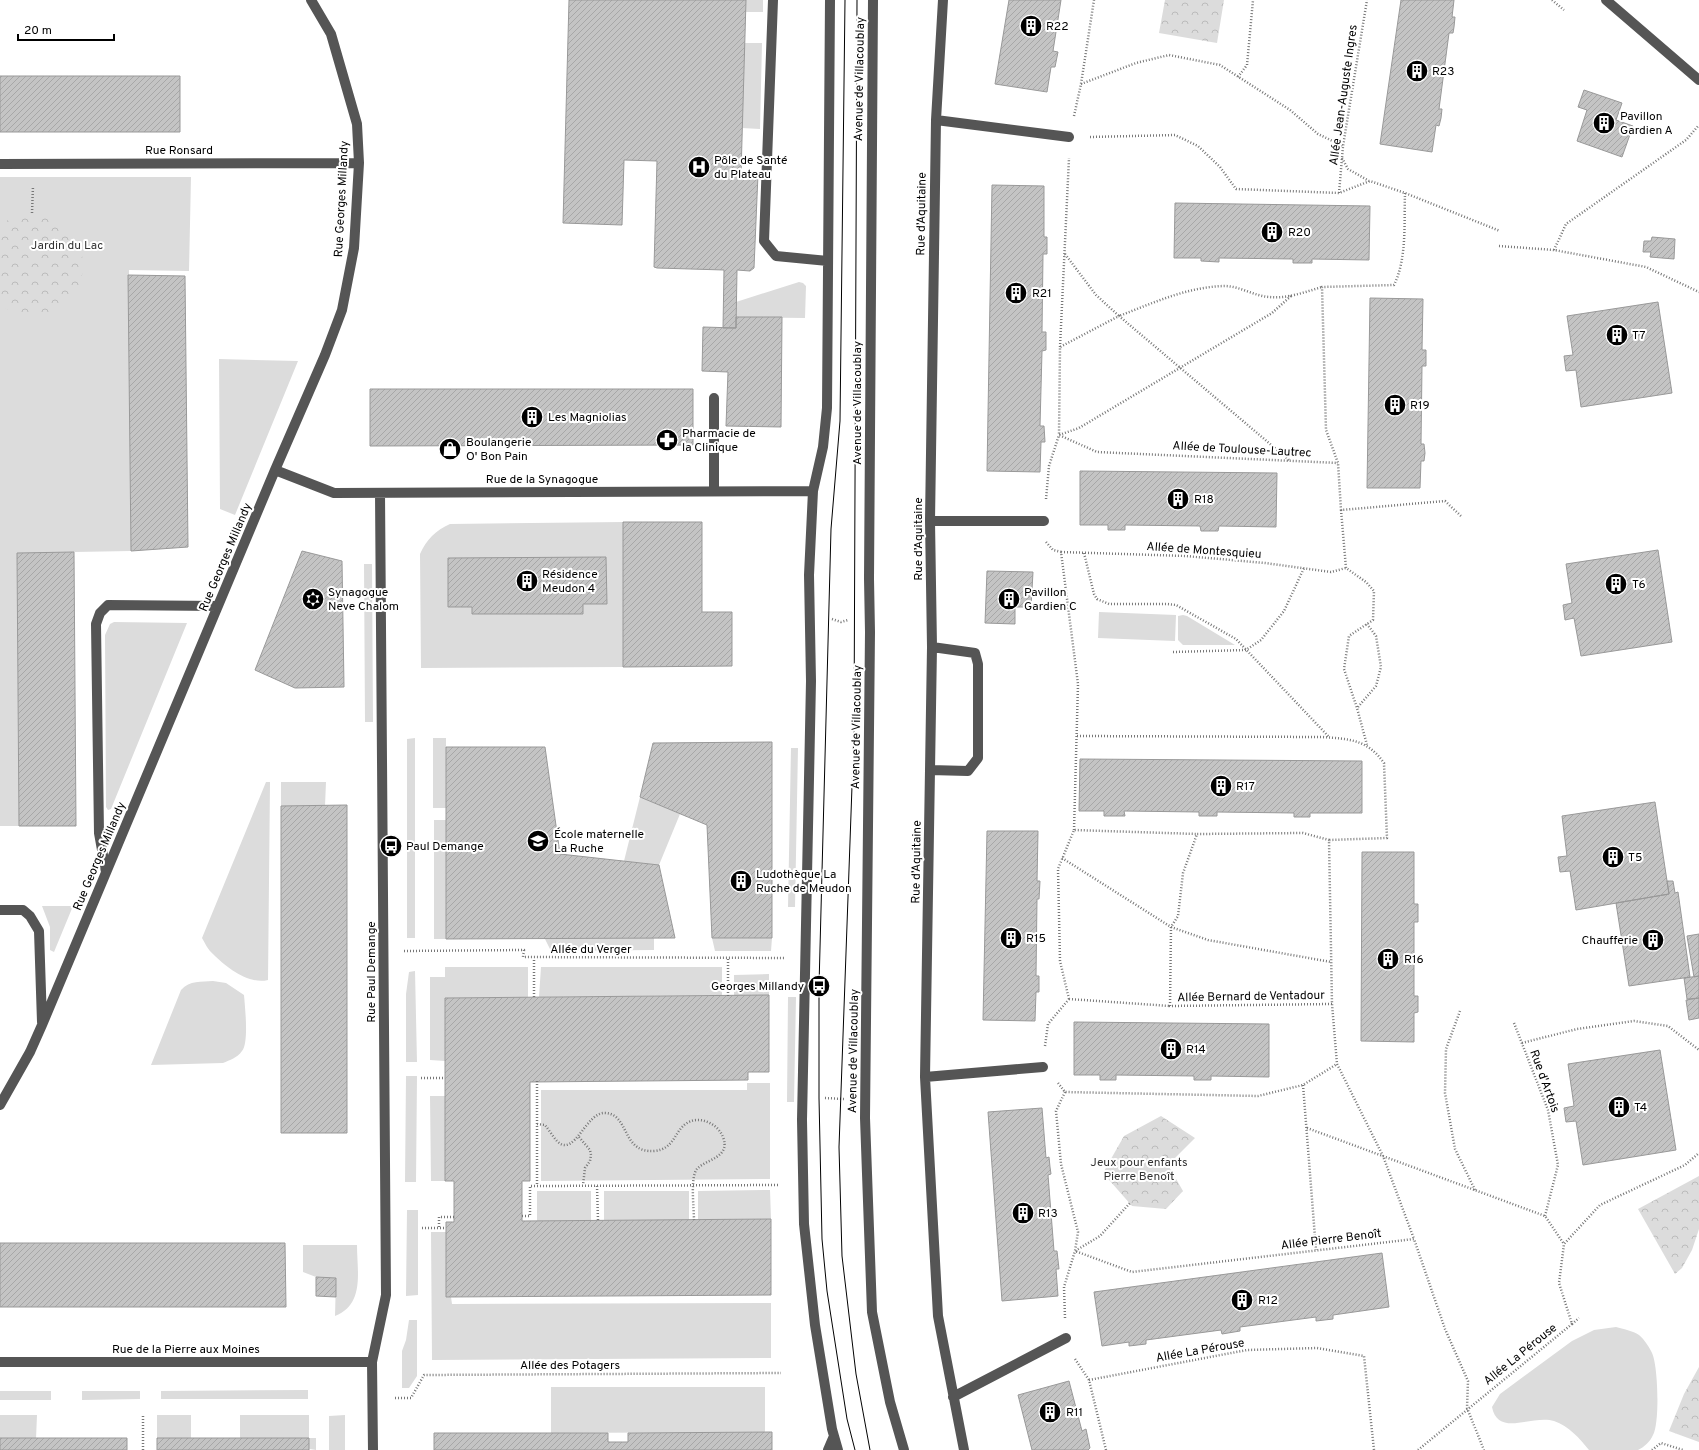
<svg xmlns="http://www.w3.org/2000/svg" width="1699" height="1450" font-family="Overpass,sans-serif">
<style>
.green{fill:#dcdcdc}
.park{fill:url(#park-crowns)}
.building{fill:url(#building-hatch);stroke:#999}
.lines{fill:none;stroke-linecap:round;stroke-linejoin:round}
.path{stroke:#777;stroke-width:2.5;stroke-dasharray:1 2;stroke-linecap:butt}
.minor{stroke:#555;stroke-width:10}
.tram{stroke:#000;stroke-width:1}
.labels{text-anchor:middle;stroke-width:4;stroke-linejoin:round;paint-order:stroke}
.poi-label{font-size:12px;fill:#000;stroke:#fff;text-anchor:start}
.street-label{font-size:12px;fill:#000;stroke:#fff}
.park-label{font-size:12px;fill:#333;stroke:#fff}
</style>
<defs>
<pattern id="park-crowns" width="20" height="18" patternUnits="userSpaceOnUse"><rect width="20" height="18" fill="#dcdcdc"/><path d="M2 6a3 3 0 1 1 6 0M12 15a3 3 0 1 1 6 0" fill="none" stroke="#bbb"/></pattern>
<pattern id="building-hatch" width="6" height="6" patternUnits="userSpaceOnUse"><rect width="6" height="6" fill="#c4c4c4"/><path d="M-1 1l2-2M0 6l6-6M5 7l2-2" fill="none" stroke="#a7a7a7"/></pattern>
</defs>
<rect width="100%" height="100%" fill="#fff"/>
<path class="green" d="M746 0H763V12H745Z
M744 43H762L760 129 742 128Z
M0 177H191L189 271 129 270 131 551 17 553 19 826H0Z
M799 282 803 283 806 286 805 318 736 317V302Z
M219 359 298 361 235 515 220 509Z
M623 522V667L421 668 420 554C426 540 436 530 450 524Z
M364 564H372L373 722H365Z
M1099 612 1176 615 1175 641 1098 638Z
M1183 615 1187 616 1235 645H1183L1178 640V616Z
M114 622 187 623 111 809 108 810 106 807 105 635 110 624Z
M415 738V938H407V739Z
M433 738H446V808H433Z
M791 748H798L795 907H788Z
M266 782H270L268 980C249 985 226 967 213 954 208 950 205 943 202 938Z
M281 782H326L325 806H281Z
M640 797 680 814 659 865 624 861Z
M434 820H446V939H434Z
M42 906H73L54 952 50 950V927Z
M654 938V950L551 951 545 939Z
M712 938H772L771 951H715Z
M445 967H528V997L445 998V1061L430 1060V977H445Z
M541 967H722V995L539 997Z
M415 971 417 1062H406V994L409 972Z
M769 974V995L734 996V975Z
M213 981 226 983 244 995C245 1007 249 1043 242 1051 237 1058 230 1060 223 1063L151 1065 181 990C190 980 201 982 213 981Z
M788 997H796L794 1102H787Z
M406 1076H417L416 1182H405Z
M747 1083H770V1179L541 1181V1090H747Z
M430 1096H445V1181H431Z
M770 1190 771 1219H698V1191Z
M537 1191H591V1220L537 1221Z
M604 1191H689V1220H604Z
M407 1210H418V1295L406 1296Z
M431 1232H446V1297H451L452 1304 771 1303V1358L432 1360Z
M303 1245H357C357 1272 365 1304 335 1316L336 1278 316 1277 303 1272Z
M409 1320H417V1376L409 1388H402V1351L406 1340Z
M1616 1327C1623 1329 1633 1331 1639 1335 1644 1339 1650 1348 1652 1353 1658 1365 1660 1423 1653 1435 1650 1442 1644 1447 1638 1450H1589C1579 1438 1569 1426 1554 1421 1533 1414 1498 1438 1492 1407L1500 1394 1572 1341 1594 1330Z
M551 1387H765V1432L551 1433Z
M308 1390V1399H161V1391Z
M0 1391H51V1400H0Z
M82 1391H140V1399L82 1400Z
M0 1415H37L36 1439 0 1438Z
M157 1415H191V1438H157Z
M240 1415H309V1438H316V1450L240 1438Z
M345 1415V1450H329V1416Z"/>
<path class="park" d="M1165 0H1224L1217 43 1159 33Z
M32 213C103 219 97 317 31 316 19 315 9 312 0 304V225C10 218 19 215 32 213Z
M1161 1116 1195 1138 1168 1165 1183 1191 1166 1209 1132 1206 1103 1173 1124 1136Z
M1699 1176V1229L1692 1250 1682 1268 1675 1274 1638 1209Z
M1699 1367V1442L1669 1431 1684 1394Z"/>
<path class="building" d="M569 0H746L741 174H758L754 268 750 271 737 270 736 328H723L724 270 657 268 654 267 657 161 624 160 622 225 563 223Z
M1009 0H1061L1053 51 1058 52 1055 67H1051L1047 92 995 84Z
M1401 0H1454L1452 17H1455L1454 27 1453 33H1449L1439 109H1442L1441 118 1439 126 1436 125 1432 152 1380 144Z
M0 76H180V132H0Z
M1584 90 1622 103 1616 120 1633 126 1622 157 1577 141 1587 110 1578 107Z
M992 185 1044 186V237H1047V254H1043L1042 332H1046V350L1042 351 1040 426H1044L1045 442H1041L1040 472 987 471Z
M1175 203 1370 206 1369 260 1312 259V263H1293V259L1219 258V262L1201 261V258H1174Z
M1652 237 1675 239 1674 259 1650 257 1651 252H1643L1644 241H1651Z
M128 275 185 276 188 547 131 551Z
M1370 298 1423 299 1422 350H1426V366H1422L1421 444H1424L1425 453 1424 461H1421L1420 488H1367Z
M1658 302 1672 393 1581 407 1576 370 1566 371 1564 356 1573 355 1567 316Z
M736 317H782L781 427 726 426 728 372 702 371 703 327 736 328Z
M370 389H693V445L370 446Z
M1080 471 1277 473 1276 527 1219 526 1218 531H1201L1200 526 1125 525V530H1108V525H1080Z
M623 522H702V612H732V666L623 667Z
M1658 550 1672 642 1581 656 1574 618 1565 620 1564 612 1563 605 1572 603 1566 564Z
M302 551 342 561 344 687 295 688 255 670Z
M74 552 76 826H19L17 553Z
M606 557 607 604H583V614H472V607H448V558Z
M987 571 1033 572 1031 607H1015V624L985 623Z
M772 742V938H712L707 825 640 797 653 743Z
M446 747H545L560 854 659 865 675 938 446 939Z
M1080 759 1362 761V813H1310V817H1294V813L1217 812V816H1199V812L1124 811 1125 816H1104V811H1079Z
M1655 802 1669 894 1576 910 1570 871 1560 872 1558 857 1567 856 1562 816Z
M347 805V1133H281V806Z
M987 831H1038L1037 881H1040L1039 899H1037L1036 976H1039V992H1036L1035 1021 983 1020Z
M1362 852H1414V904H1418V922H1414V996H1418V1012L1414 1013V1042L1361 1041Z
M1667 881H1673L1675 893 1678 892 1690 977 1629 986 1616 903 1669 894Z
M1699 934V976L1694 977 1687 936Z
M1699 976V998L1687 999 1684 978Z
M769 995V1072H748V1080L530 1082V1181H522V1221L771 1219V1295L446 1297V1222H454V1181H445V998Z
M1699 998V1018L1689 1020 1686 1000Z
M1074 1022 1269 1024V1077L1211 1076V1080H1194V1076L1116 1075V1080H1100V1075H1074Z
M1660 1050 1676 1150 1583 1165 1576 1121 1566 1122 1564 1108 1574 1106 1568 1064Z
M1042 1108 1046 1158 1049 1157 1050 1167 1051 1174 1048 1175 1054 1251H1057L1059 1269H1056L1058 1296 1002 1301 988 1112Z
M0 1243H285L286 1307H0Z
M1382 1253 1389 1307 1333 1315V1319L1316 1321V1317L1240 1327V1331L1222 1334 1221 1330 1146 1340V1344L1129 1346V1342L1102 1346 1094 1292Z
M316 1277 336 1278V1297L316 1296Z
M1069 1381 1082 1431 1086 1429 1090 1448 1088 1450H1032L1018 1395Z
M772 1432V1450H434V1433H608V1442H628V1433Z
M0 1438H127V1450H0Z
M157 1438H309V1450H157Z"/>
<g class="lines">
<path class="path" d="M1552 0 1564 10
M1238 77 1247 65 1253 0
M1081 84 1136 63 1169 55 1220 65 1290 110 1318 134 1343 146
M1074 116 1081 84 1094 0
M1090 137 1175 135 1198 146 1220 167 1236 189 1339 193 1370 181 1405 193 1500 231
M1342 158 1348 169 1369 181
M1339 193 1343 146 1367 0
M1405 193C1404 223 1407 259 1394 285L1322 287 1326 430 1338 463 1341 510 1445 501 1462 517
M32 213 33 186
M1499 246 1554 250 1646 267 1699 292
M1554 250 1566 224 1686 140 1699 125
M1065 254 1096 295 1119 316C1153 303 1187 287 1224 286 1240 286 1254 296 1269 297 1287 299 1305 292 1322 287
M1060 347 1069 158
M1289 460 1119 316 1060 347 1059 435 1097 452 1338 463
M1046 499 1049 466 1059 435 1079 428 1272 313 1291 296
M1341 510 1346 568 1366 582 1374 591 1373 620 1349 636 1344 669 1357 708 1367 745
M1046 542 1053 550 1061 552 1078 684 1074 830
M1061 552 1186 556 1265 563 1331 572 1346 568
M1084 553 1094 594 1097 599 1109 604H1167L1176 605 1236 639 1329 737
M832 619 841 622 848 620
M1173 652 1246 650 1261 640 1284 611 1304 568
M1358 707 1376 686 1381 667 1376 636 1367 624
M1077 736 1322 737C1349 739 1367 739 1384 763L1387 838 1329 840
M1062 858 1171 927 1208 940 1331 962
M404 951 524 950 523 957 784 958
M728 996V959
M534 997V958
M1069 999 1060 961 1058 869 1074 830 1197 834
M1069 999 1170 1006
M1332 1004 1170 1006 1171 927 1178 916 1183 873 1197 834 1303 833 1329 840 1332 1004 1337 1064 1383 1156 1414 1239
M1460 1011 1446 1049 1445 1093 1455 1149 1475 1190
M1514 1023 1548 1110 1558 1165 1545 1216
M1522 1043 1577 1029 1634 1021 1668 1026 1699 1050
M1045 1046 1048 1024 1069 999
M421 1078H445
M537 1081V1186L779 1185
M1058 1083 1065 1092 1258 1096 1303 1085 1337 1064
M1303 1085 1316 1250
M1065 1092 1056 1111 1061 1164 1078 1232 1075 1251 1132 1272 1414 1239 1445 1329 1468 1381 1467 1408 1484 1450
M825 1098 844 1099
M537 1124 545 1125C549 1130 553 1137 558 1142 575 1157 586 1112 605 1113 630 1114 621 1153 654 1151 675 1149 674 1131 687 1123 700 1115 718 1124 723 1137 731 1158 706 1159 697 1169 690 1177 694 1208 694 1220
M1307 1128 1545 1216 1564 1244
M579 1137 590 1150 591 1155 590 1161 585 1168 583 1185
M597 1186 598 1220
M522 1216H530V1186H537
M439 1227V1217H454
M422 1228H446
M1065 1318 1064 1287 1075 1251 1100 1236 1130 1203
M1572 1324 1579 1318
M1075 1359 1089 1380
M395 1398H411L424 1375 781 1373
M143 1450V1415
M1106 1450 1089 1380 1247 1350 1317 1348 1364 1356 1374 1450
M1418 1450 1572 1324 1559 1283 1564 1244 1600 1205 1685 1165 1699 1153
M1652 1450 1661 1443 1683 1450"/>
<path class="minor" d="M773 0 764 241 776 256 828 261
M830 0 827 408 823 447 813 491 809 575 811 681 802 1120 804 1224 815 1325 832 1429 838 1450
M873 0 869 579 870 632 865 1118 872 1312 890 1402 904 1450
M1606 0 1699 80
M936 120 1069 137
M0 164 359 163
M714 398V491
M275 470 334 493 813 491
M930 521H1044
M930 770 968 771 978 758V664L975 653 932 647
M106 872 99 833 96 624 100 613 108 605 218 606
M0 910H23L30 916 39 931 42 1022
M925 1077 932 647 930 521 936 120 943 0
M0 1105 30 1052 42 1025 275 470 325 355 342 310 354 248 359 163 357 124 331 34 311 0
M0 1362H372
M953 1397 1066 1338
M373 1450 372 1362 386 1295 380 493
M828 1450 834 1436
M964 1450 938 1316 925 1077 1043 1067"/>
<path class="tram" d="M845 0 840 421 831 529 819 986V1098L822 1239 827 1291 847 1419 855 1450
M857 0 854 731 839 1147 842 1256 856 1374 870 1450"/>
</g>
<defs>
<g id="building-disc" transform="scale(1.15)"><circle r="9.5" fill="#000" stroke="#fff"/><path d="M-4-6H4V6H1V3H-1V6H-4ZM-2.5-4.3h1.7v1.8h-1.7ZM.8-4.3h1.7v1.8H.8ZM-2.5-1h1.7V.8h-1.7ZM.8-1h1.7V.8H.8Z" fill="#fff"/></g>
<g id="hospital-disc" transform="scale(1.15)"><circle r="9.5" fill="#000" stroke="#fff"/><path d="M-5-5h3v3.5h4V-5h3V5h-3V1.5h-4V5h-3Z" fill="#fff"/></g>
<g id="pharmacy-disc" transform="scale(1.15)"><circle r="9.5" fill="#000" stroke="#fff"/><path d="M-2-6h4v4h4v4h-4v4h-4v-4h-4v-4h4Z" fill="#fff"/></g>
<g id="shop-disc" transform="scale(1.15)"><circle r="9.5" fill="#000" stroke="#fff"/><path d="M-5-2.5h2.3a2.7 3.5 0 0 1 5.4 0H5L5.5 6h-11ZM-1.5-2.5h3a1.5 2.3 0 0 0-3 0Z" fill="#fff"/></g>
<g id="synagogue-disc" transform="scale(1.15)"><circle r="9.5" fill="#000" stroke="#fff"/><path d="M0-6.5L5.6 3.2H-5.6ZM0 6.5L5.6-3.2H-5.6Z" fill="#fff"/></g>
<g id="school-disc" transform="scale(1.15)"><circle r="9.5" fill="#000" stroke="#fff"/><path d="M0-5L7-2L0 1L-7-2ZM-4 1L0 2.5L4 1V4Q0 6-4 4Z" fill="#fff"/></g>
<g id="bus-disc" transform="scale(1.15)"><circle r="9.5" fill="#000" stroke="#fff"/><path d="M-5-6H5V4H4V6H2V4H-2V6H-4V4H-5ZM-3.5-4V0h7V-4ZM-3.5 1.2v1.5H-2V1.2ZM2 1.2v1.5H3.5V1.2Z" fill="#fff"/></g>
</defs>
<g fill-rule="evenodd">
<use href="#building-disc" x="1031" y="26"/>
<use href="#building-disc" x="1417" y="71"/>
<use href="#building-disc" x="1604" y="123"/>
<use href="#hospital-disc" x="699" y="167"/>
<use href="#building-disc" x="1272" y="232"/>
<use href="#building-disc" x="1016" y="293"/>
<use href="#building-disc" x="1617" y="335"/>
<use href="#building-disc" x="1395" y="405"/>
<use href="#building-disc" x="532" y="417"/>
<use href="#pharmacy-disc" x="667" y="440"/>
<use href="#shop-disc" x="450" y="449"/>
<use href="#building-disc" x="1178" y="499"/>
<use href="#building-disc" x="527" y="581"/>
<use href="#building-disc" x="1616" y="584"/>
<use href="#synagogue-disc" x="313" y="599"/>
<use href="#building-disc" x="1009" y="599"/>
<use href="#building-disc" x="1221" y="786"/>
<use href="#school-disc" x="538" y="841"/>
<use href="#bus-disc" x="391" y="846"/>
<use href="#building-disc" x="1613" y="857"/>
<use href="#building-disc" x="741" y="881"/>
<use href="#building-disc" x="1011" y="938"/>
<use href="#building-disc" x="1653" y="940"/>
<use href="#building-disc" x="1388" y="959"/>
<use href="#bus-disc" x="819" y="986"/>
<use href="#building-disc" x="1171" y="1049"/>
<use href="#building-disc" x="1619" y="1107"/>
<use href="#building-disc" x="1023" y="1213"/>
<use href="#building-disc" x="1242" y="1300"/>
<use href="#building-disc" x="1050" y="1412"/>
</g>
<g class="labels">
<g class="poi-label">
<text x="1046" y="30">R22</text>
<text x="1432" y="75">R23</text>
<text x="1620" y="120">Pavillon<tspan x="1620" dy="14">Gardien A</tspan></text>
<text x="714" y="164">Pôle de Santé<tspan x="714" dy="14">du Plateau</tspan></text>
<text x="1288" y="236">R20</text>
<text x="1032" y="297">R21</text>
<text x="1632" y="339">T7</text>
<text x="1410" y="409">R19</text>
<text x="548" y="421">Les Magniolias</text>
<text x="682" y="437">Pharmacie de<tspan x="682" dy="14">la Clinique</tspan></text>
<text x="466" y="446">Boulangerie<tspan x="466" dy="14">O' Bon Pain</tspan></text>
<text x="1194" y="503">R18</text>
<text x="542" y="578">Résidence<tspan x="542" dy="14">Meudon 4</tspan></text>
<text x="1632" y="588">T6</text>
<text x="328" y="596">Synagogue<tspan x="328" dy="14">Neve Chalom</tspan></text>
<text x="1024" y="596">Pavillon<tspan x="1024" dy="14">Gardien C</tspan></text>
<text x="1236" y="790">R17</text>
<text x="554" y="838">École maternelle<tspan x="554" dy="14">La Ruche</tspan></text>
<text x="406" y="850">Paul Demange</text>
<text x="1628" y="861">T5</text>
<text x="756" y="878">Ludothèque La<tspan x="756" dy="14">Ruche de Meudon</tspan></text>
<text x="1026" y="942">R15</text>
<text x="1638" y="944" text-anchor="end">Chaufferie</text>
<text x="1404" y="963">R16</text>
<text x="804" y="990" text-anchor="end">Georges Millandy</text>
<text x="1186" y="1053">R14</text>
<text x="1634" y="1111">T4</text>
<text x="1038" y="1217">R13</text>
<text x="1258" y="1304">R12</text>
<text x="1066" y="1416">R11</text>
</g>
<g class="street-label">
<text transform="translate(859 79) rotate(-89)" y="4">Avenue de Villacoublay</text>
<text transform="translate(1343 95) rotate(-82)" y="4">Allée Jean-Auguste Ingres</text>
<text x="179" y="154">Rue Ronsard</text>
<text transform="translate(341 199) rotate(-87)" y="4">Rue Georges Millandy</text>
<text transform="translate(921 214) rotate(-89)" y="4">Rue d’Aquitaine</text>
<text transform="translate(857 403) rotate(-90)" y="4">Avenue de Villacoublay</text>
<text transform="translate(1242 449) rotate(3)" y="4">Allée de Toulouse-Lautrec</text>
<text x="542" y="483">Rue de la Synagogue</text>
<text transform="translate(918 539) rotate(-90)" y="4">Rue d’Aquitaine</text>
<text transform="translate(1204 550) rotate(4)" y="4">Allée de Montesquieu</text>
<text transform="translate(225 557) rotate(-67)" y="4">Rue Georges Millandy</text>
<text transform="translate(856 727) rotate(-89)" y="4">Avenue de Villacoublay</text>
<text transform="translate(99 856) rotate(-67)" y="4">Rue Georges Millandy</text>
<text transform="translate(916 862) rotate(-89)" y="4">Rue d’Aquitaine</text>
<text x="591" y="953">Allée du Verger</text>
<text transform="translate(371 972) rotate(-90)" y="4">Rue Paul Demange</text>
<text transform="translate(1251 996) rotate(-1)" y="4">Allée Bernard de Ventadour</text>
<text transform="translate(853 1051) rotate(-89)" y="4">Avenue de Villacoublay</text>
<text transform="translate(1545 1081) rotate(70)" y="4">Rue d'Artois</text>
<text transform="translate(1331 1239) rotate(-7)" y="4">Allée Pierre Benoît</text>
<text x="186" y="1353">Rue de la Pierre aux Moines</text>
<text transform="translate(1200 1350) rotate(-10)" y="4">Allée La Pérouse</text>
<text transform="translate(1520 1354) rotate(-39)" y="4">Allée La Pérouse</text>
<text x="570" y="1369">Allée des Potagers</text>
</g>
<g class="park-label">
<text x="67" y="249">Jardin du Lac</text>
<text x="1139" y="1166">Jeux pour enfants<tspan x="1139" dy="14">Pierre Benoît</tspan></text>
</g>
</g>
<path d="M18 34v6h96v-6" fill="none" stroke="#000000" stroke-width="2"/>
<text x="24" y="34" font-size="12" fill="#000000" stroke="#ffffff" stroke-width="3" paint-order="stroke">20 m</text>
</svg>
